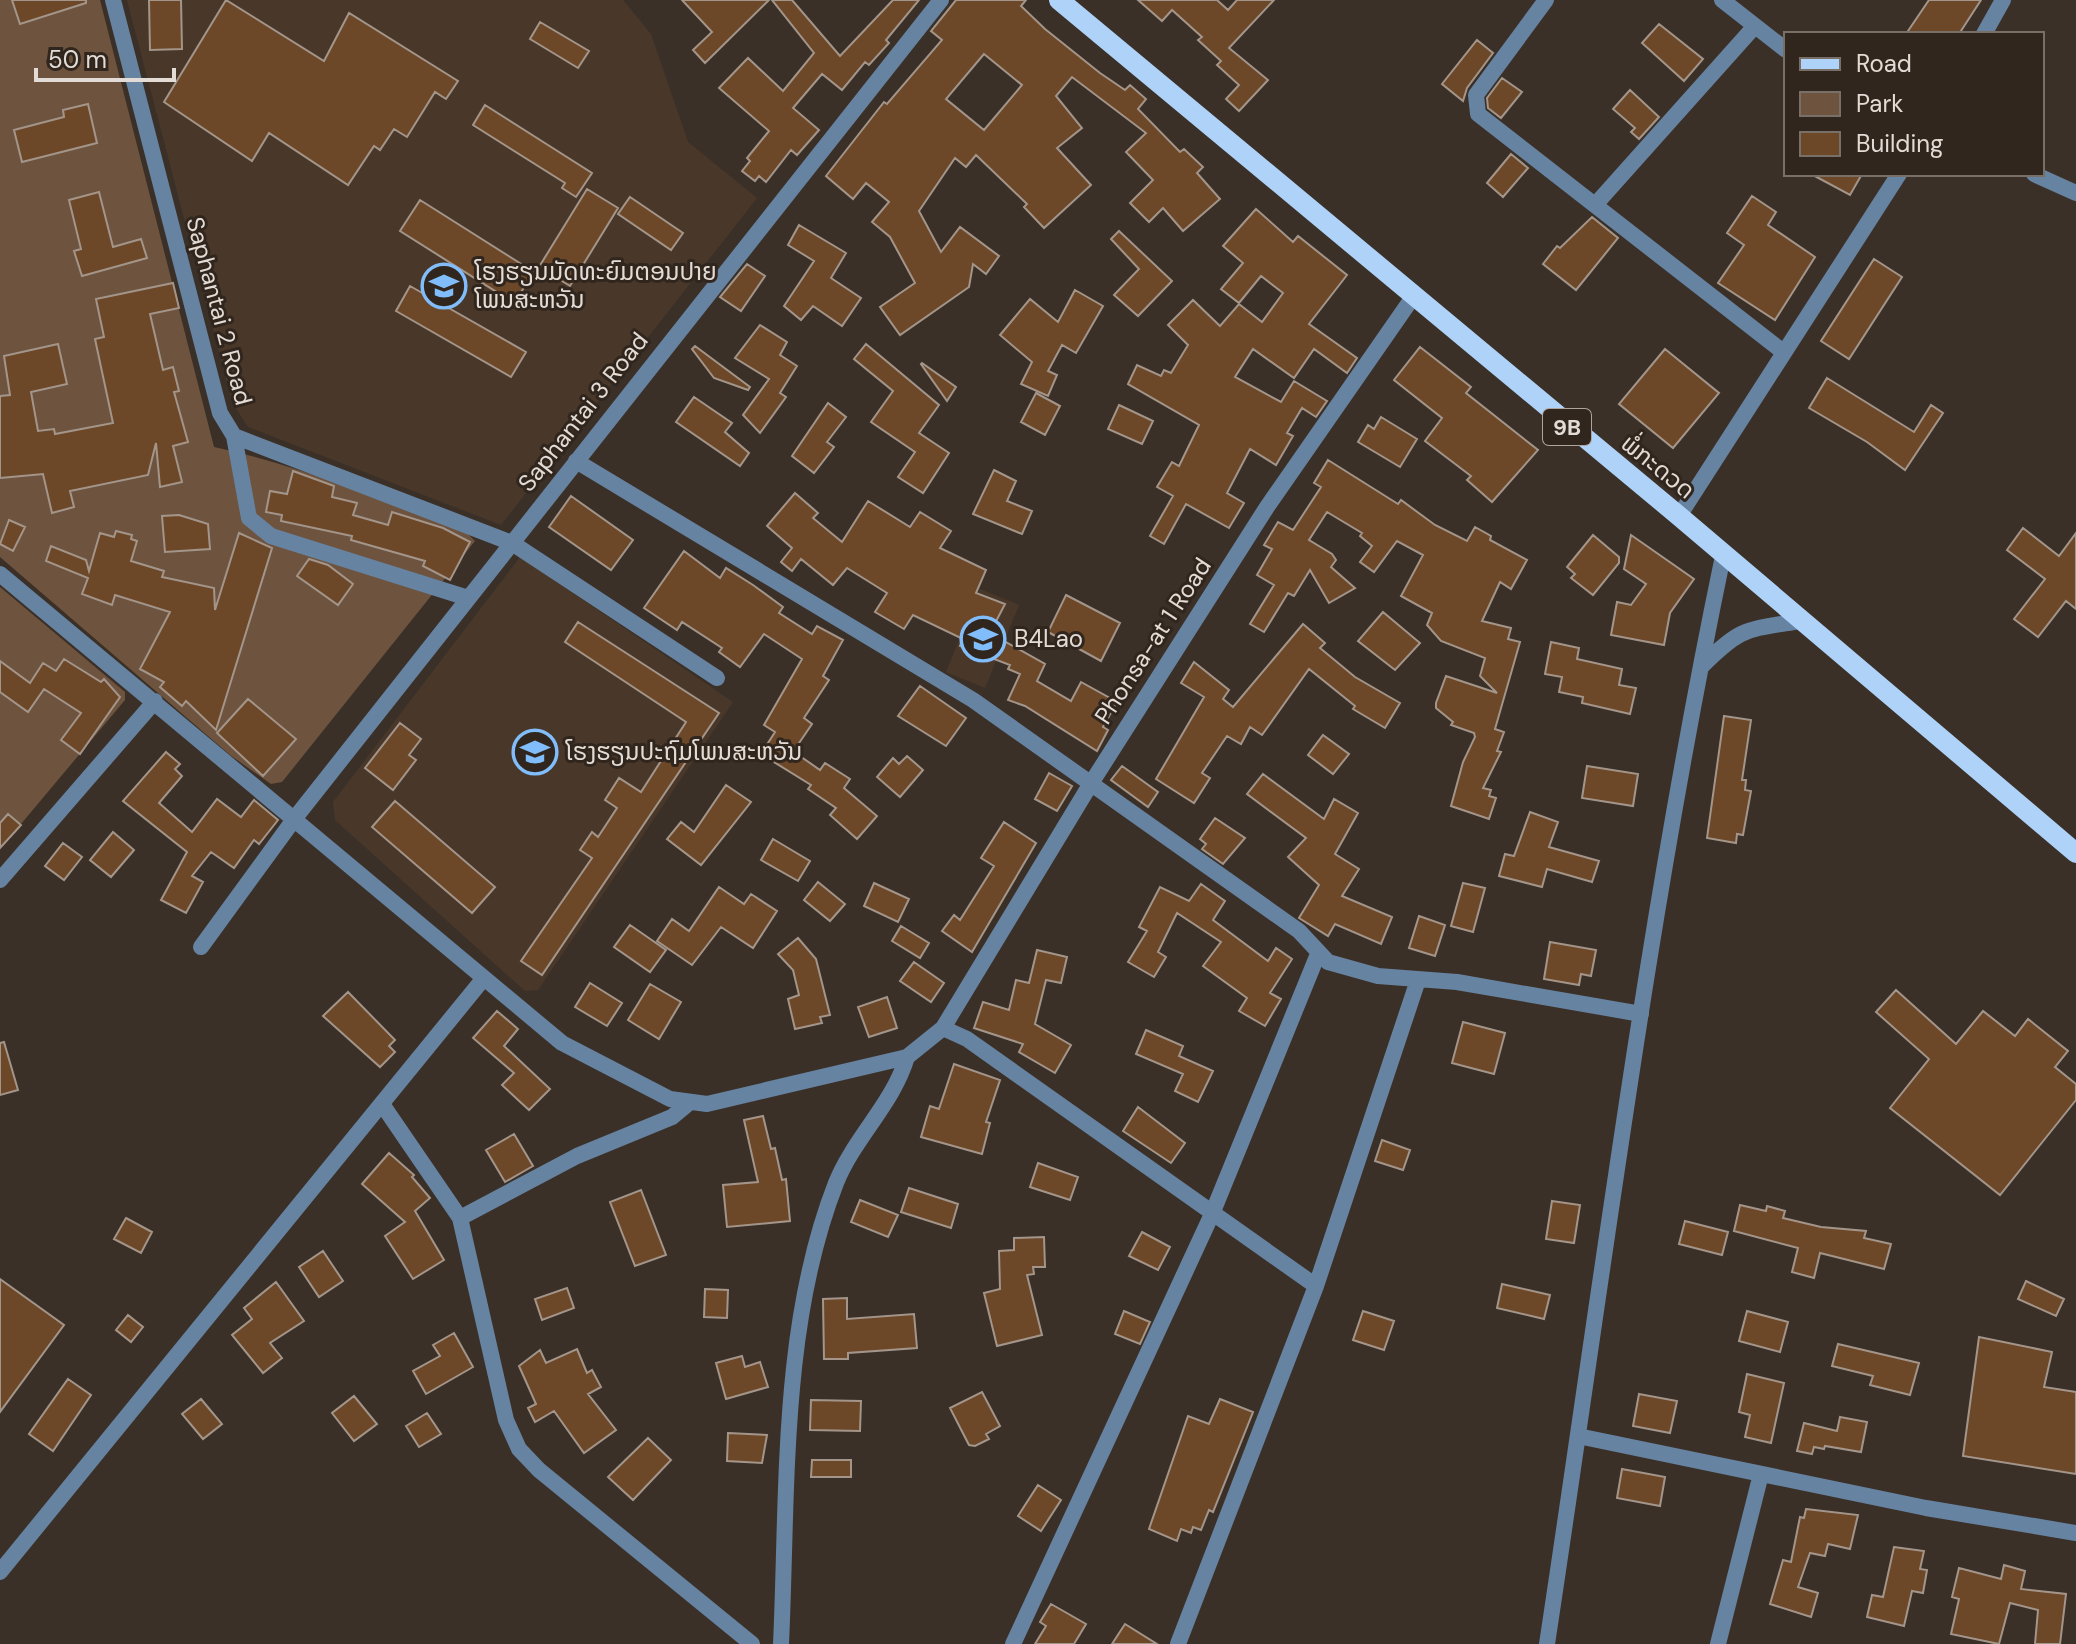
<svg xmlns="http://www.w3.org/2000/svg" width="2076" height="1644" font-family="'DM Sans','Noto Sans Lao',sans-serif">
<style>
.built{fill:#49382a}
.green{fill:#6e543e}
.building{fill:#6c4728;stroke:#a3958a;stroke-width:2;fill-rule:evenodd}
.lines{fill:none;stroke-linecap:round;stroke-linejoin:round}
.street{stroke:#6683a2;stroke-width:16}
.primary{stroke:#aed2f8;stroke-width:20}
.labels{text-anchor:middle;stroke-width:6;stroke-linejoin:round;paint-order:stroke}
.shield{fill:#31261d;stroke:#aea59e;stroke-width:2}
.shield-label{font-size:22px;font-weight:bold;fill:#e3dcd6}
.poi-label{font-size:24px;fill:#e3dcd6;stroke:#31261d;text-anchor:start}
.street-label{font-size:24px;fill:#e3dcd6;stroke:#31261d}
</style>
<rect width="100%" height="100%" fill="#3b3027"/>
<path class="built" d="M127 0H623L651 34 688 142 757 198 501 525 248 427 232 402Z
M520 557 733 702 538 990 525 991 335 820 333 802Z
M980 589 1019 605 985 688 946 672Z"/>
<path class="green" d="M0 0H100L214 447C302 466 385 501 468 534L475 541 282 782 271 784 230 755 0 557Z
M0 587 125 692V700L0 849Z"/>
<path class="building" d="M12 0H86V3L20 24Z
M149 0H181L182 49 150 50Z
M226 0 324 61 349 13 458 81 446 99 435 92 407 137 394 129 380 150 374 146 348 185 269 133 252 161 164 102Z
M682 0H769L705 63 693 50 712 32Z
M772 0H792L840 56 893 0H919L886 40 889 43 869 65 865 62 842 90 822 74 793 108 819 130 797 155 791 150 766 182 759 176 755 181 742 171 750 161 747 158 769 131 719 88 748 58 783 91 814 53Z
M956 0H1026L1021 6 1045 29 1100 73 1125 90 1130 85 1146 99 1138 109 1180 152 1184 149 1203 167 1197 173 1220 199 1183 231 1163 208 1149 222 1130 203 1153 180 1126 152 1146 133 1072 77 1056 96 1082 128 1057 148 1091 185 1044 228 1024 207 1027 204 976 155 966 167 955 158 919 211 941 252 960 227 999 256 986 274 973 264 969 287 900 335 880 307 915 283 890 237 872 222 889 202 866 183 853 199 826 176 884 102 887 104 942 40 931 31ZM984 54 1022 85 984 130 946 99Z
M1138 0H1217L1228 10 1237 0H1274L1229 48 1268 80 1239 111 1226 99 1239 85 1217 65 1221 61 1198 40 1202 37 1172 10 1162 21Z
M1929 0H1981L1959 34H1906Z
M540 22 589 51 578 68 530 39Z
M1659 24 1703 59 1684 81 1642 43Z
M1477 40 1493 53 1467 88 1463 101 1442 84Z
M1502 78 1522 92 1501 118 1488 108 1487 98Z
M1630 90 1659 117 1639 139 1631 132 1635 128 1613 109Z
M88 104 97 143 22 162 14 130 64 117 63 110Z
M485 105 592 173 576 197 562 188 565 183 473 125Z
M1511 154 1528 168 1503 197 1487 183Z
M1811 174H1862L1850 195Z
M587 189 618 208 570 286 539 267Z
M99 192 113 247 141 239 147 258 82 276 74 251 81 249 69 200Z
M1752 196 1776 212 1768 225 1815 257 1775 320 1718 283 1744 245 1727 233Z
M630 197 683 233 671 250 618 214Z
M420 200 534 272 514 303 400 231Z
M1256 209 1293 242 1298 236 1347 275 1309 324 1357 358 1347 373 1314 349 1294 378 1253 349 1235 377 1281 402 1294 381 1327 401 1316 417 1302 408 1287 433 1293 436 1276 465 1250 449 1227 493 1244 503 1229 528 1186 504 1164 544 1150 536 1173 496 1157 487 1172 462 1179 466 1199 425 1128 384 1137 365 1161 376 1164 370 1171 373 1188 345 1168 325 1193 300 1220 326 1239 304 1262 322 1283 293 1261 276 1239 303 1221 289 1243 263 1223 246Z
M1592 217 1618 238 1576 290 1543 264 1557 246 1560 248Z
M799 225 846 253 831 278 861 298 842 326 813 306 801 320 784 306 814 261 788 245Z
M1119 231 1172 281 1138 316 1114 295 1139 269 1111 239Z
M1874 259 1902 277 1849 359 1821 341Z
M747 264 765 276 741 311 720 297Z
M173 283 179 308 150 314 163 370 173 367 179 391 174 392 188 442 173 446 182 482 160 487 156 443 148 475 70 491 74 507 52 513 43 474 0 478V396L10 395 4 356 58 344 67 384 31 392 38 431 54 429 55 434 113 423 95 339 104 337 96 299Z
M410 286 526 352 511 377 396 311Z
M1075 290 1103 306 1076 353 1062 345 1048 371 1057 375 1048 396 1021 384 1032 362 1000 335 1030 299 1058 322Z
M760 325 787 342 780 355 797 366 780 393 786 397 760 433 743 415 769 379 735 358Z
M866 344 939 405 919 433 949 453 923 493 898 477 915 452 871 422 893 391 854 359Z
M695 346 750 387 748 390 714 378 692 349Z
M1420 347 1471 387 1466 393 1538 450 1492 502 1467 480 1471 476 1425 441 1442 418 1394 380Z
M1665 349 1719 393 1673 448 1619 404Z
M922 363 956 387 947 401 921 364Z
M1827 378 1914 432 1931 405 1943 413 1905 470 1867 442 1809 408Z
M1036 393 1060 406 1045 435 1021 422Z
M694 397 732 423 725 432 749 453 740 466 676 422Z
M828 403 846 417 827 442 834 447 814 473 792 456Z
M1119 405 1153 421 1142 444 1108 429Z
M1381 417 1417 439 1400 467 1358 442 1368 425 1374 429Z
M1328 460 1398 504 1401 500 1435 525 1467 541 1475 527 1491 536 1490 540 1527 560 1511 589 1500 582 1482 621 1511 628 1508 639 1520 642 1495 729 1504 732 1497 751 1501 752 1483 788 1491 790 1489 796 1496 798 1489 819 1451 806 1463 762 1475 737 1474 733 1451 725 1453 722 1436 708V703L1446 676 1497 693 1480 676 1485 658 1441 641 1427 625 1432 613 1401 596 1423 555 1397 541 1374 572 1360 562 1372 546 1360 536 1362 533 1327 512 1309 540 1332 554 1336 560 1331 567 1355 588 1329 603 1310 570 1294 596 1288 593 1264 632 1250 624 1274 585 1257 575 1272 549 1264 545 1278 522 1293 530 1321 487 1314 483Z
M994 470 1016 481 1007 501 1032 511 1022 534 973 514Z
M293 471 334 486 332 497 357 503 353 515 388 525 392 512 443 528 470 542 450 580 423 566 425 561 351 540 352 536 281 521 282 515 266 512 270 491 287 494Z
M795 493 818 513 813 518 842 542 868 501 910 527 920 512 951 531 940 548 986 570 976 593 1005 604 990 633 1045 664 1037 681 1071 701 1081 682 1117 702 1103 727 1108 730 1097 751 1025 706 1008 700 1020 674 1008 669 1010 665 960 646 963 639 913 615 904 629 875 612 887 593 847 568 833 585 801 559 792 571 781 562 792 548 767 526Z
M571 496 633 540 611 570 549 527Z
M179 515 208 524 210 549 165 552 162 516Z
M9 520 25 527 13 551 0 544Z
M2023 528 2059 556 2076 533V609L2066 601 2038 637 2014 619 2045 579 2007 550Z
M116 531 132 535 131 539 137 541 131 561 164 571 162 577 214 588 215 610 239 533 272 548 216 730 186 701 182 706 160 687 164 682 140 669 170 612 115 595 112 605 82 594 88 578 46 561 51 546 86 560 89 571 100 533 114 537Z
M1593 535 1619 557V563L1593 595 1571 578 1575 574 1567 567Z
M1631 535 1694 579 1670 613 1664 645 1611 635 1617 602 1631 605 1646 584 1624 569Z
M684 551 720 578 726 568 753 585 783 607 779 613 812 634 817 626 843 640 823 676 829 680 804 718 812 724 795 749 799 751 797 754 820 770 825 763 850 779 844 788 877 816 857 839 830 815 836 808 808 789 811 785 761 754 775 732 764 725 802 659 764 634 740 667 719 652 722 648 682 622 677 630 644 608Z
M309 559 328 565 353 584 338 605 297 576Z
M1066 595 1120 623 1101 661 1048 632Z
M1383 612 1420 643 1395 670 1358 641Z
M578 622 719 713 542 975 521 961 592 858 580 850 592 832 598 837 617 808 605 800 619 778 641 792 686 722 565 642Z
M1303 624 1325 643 1320 648 1355 677 1400 703 1385 728 1353 709 1355 706 1309 669 1262 735 1250 727 1241 744 1227 736 1202 773 1210 778 1194 803 1156 779 1204 697 1181 683 1194 662 1229 690 1223 699 1233 707Z
M1551 642 1579 648 1577 659 1622 669 1619 685 1636 688 1630 714 1582 703 1583 697 1559 692 1562 677 1545 674Z
M64 659 101 682 104 679 120 697 80 754 61 740 81 713 44 689 28 712 0 692V661L30 683 43 663 56 671Z
M920 686 966 718 946 746 898 716Z
M248 699 296 739 263 776 217 733Z
M1724 716 1751 720 1742 780H1746L1745 790 1751 791 1743 835 1737 834 1736 843 1707 838Z
M400 723 421 739 409 755 416 760 393 790 365 768Z
M1323 735 1349 754 1333 774 1308 755Z
M166 752 180 764 175 769 182 776 159 803 192 832 217 799 241 817 254 800 278 820 259 844 254 840 234 868 211 852 192 876 203 882 186 913 161 900 187 852 123 801Z
M907 756 923 770 900 797 877 777 893 758 899 764Z
M1122 766 1158 792 1148 807 1111 780Z
M1587 766 1638 774 1633 806 1582 798Z
M1049 773 1072 786 1057 811 1035 799Z
M1263 774 1324 819 1334 799 1358 813 1335 854 1359 869 1342 896 1392 917 1381 944 1335 924 1328 936 1299 918 1319 885 1288 857 1306 838 1247 794Z
M726 785 751 802 701 865 667 839 681 822 694 832Z
M395 801 495 887 472 913 372 827Z
M1530 812 1558 822 1549 847 1599 861 1592 882 1547 869 1542 887 1499 876 1505 854 1514 856Z
M8 814 21 825 0 848V823Z
M1215 818 1245 838 1223 864 1202 849 1206 844 1200 839Z
M1004 822 1036 843 972 952 942 931 954 915 960 920 994 866 981 858Z
M113 832 134 850 111 877 90 860Z
M773 839 810 861 798 881 761 860Z
M63 843 82 857 64 880 45 866Z
M818 882 845 904 830 921 804 900Z
M874 883 909 899 898 922 864 906Z
M1463 883 1485 888 1473 932 1451 926Z
M1201 884 1225 901 1213 920 1268 961 1276 948 1292 959 1270 993 1281 999 1265 1026 1239 1011 1247 998 1203 966 1221 942 1177 913 1158 952 1166 957 1154 977 1128 962 1147 931 1139 927 1160 887 1189 901Z
M719 887 744 904 751 894 777 911 753 948 721 927 692 965 657 941 672 919 689 931Z
M1419 916 1445 925 1435 956 1409 948Z
M630 925 666 950 650 972 614 947Z
M901 926 929 943 920 958 892 941Z
M798 938 816 959 830 1015 820 1017 822 1023 795 1029 788 999 799 995 793 970 778 954Z
M1550 942 1596 950 1591 976 1581 974 1579 985 1544 979Z
M1037 950 1067 957 1061 983 1046 980 1035 1024 1071 1045 1055 1073 1019 1052 1023 1044 974 1028 983 1002 1009 1010 1016 980 1029 983Z
M914 962 944 983 931 1002 900 981Z
M590 983 622 1003 607 1026 575 1007Z
M650 984 681 1002 659 1039 628 1020Z
M1896 990 1956 1044 1983 1011 2015 1036 2028 1019 2068 1051 2055 1067 2076 1084V1100L2000 1195 1890 1108 1929 1059 1876 1012Z
M348 992 395 1040 389 1046 395 1052 380 1067 323 1016Z
M887 997 897 1028 869 1037 858 1007Z
M497 1011 518 1029 504 1046 550 1089 529 1110 502 1085 514 1073 473 1038Z
M1463 1022 1505 1033 1494 1074 1452 1063Z
M1146 1030 1183 1046 1179 1056 1213 1071 1198 1102 1175 1091 1183 1074 1136 1054Z
M4 1042 18 1090 0 1095V1043Z
M954 1064 1000 1080 986 1122 990 1123 982 1154 921 1137 930 1106 939 1109Z
M1138 1107 1185 1143 1171 1163 1123 1131Z
M763 1116 771 1149 775 1148 782 1180 786 1179 790 1221 727 1227 723 1185 758 1182 744 1120Z
M514 1134 533 1166 505 1182 486 1150Z
M1382 1140 1410 1150 1403 1170 1375 1161Z
M389 1153 414 1175 412 1177 430 1198 415 1211 444 1260 413 1279 385 1236 405 1222 362 1184Z
M1038 1163 1078 1177 1070 1200 1030 1187Z
M909 1188 958 1204 951 1228 901 1212Z
M641 1190 666 1255 635 1266 610 1202Z
M860 1200 898 1215 888 1237 851 1222Z
M1552 1201 1580 1205 1574 1243 1546 1239Z
M1740 1205 1766 1211 1767 1206 1785 1211 1783 1218 1821 1227 1866 1231 1864 1238 1891 1244 1884 1269 1820 1253 1814 1278 1792 1272 1798 1248 1734 1231Z
M126 1218 152 1232 141 1253 114 1239Z
M1685 1221 1728 1232 1722 1255 1679 1244Z
M1142 1232 1170 1247 1158 1270 1129 1256Z
M1044 1237 1045 1267H1033L1034 1274 1027 1275 1042 1335 997 1346 984 1293 1000 1289 999 1251 1014 1250V1238Z
M323 1251 343 1281 319 1297 299 1267Z
M0 1279 64 1325 0 1412Z
M2026 1281 2064 1299 2056 1316 2018 1299Z
M276 1282 304 1321 270 1343 282 1358 263 1373 232 1335 252 1319 244 1308Z
M1502 1284 1550 1295 1544 1319 1497 1308Z
M567 1288 574 1308 542 1320 535 1299Z
M705 1289 728 1290 727 1318 704 1317Z
M847 1298V1319L914 1314 917 1348 848 1353V1359H824L823 1299Z
M1124 1311 1150 1322 1140 1344 1115 1334Z
M1363 1311 1394 1321 1384 1350 1353 1340Z
M1747 1311 1788 1322 1780 1352 1739 1341Z
M128 1315 143 1327 131 1342 116 1330Z
M454 1333 473 1367 426 1394 413 1371 440 1356 433 1345Z
M1979 1337 2052 1352 2044 1387 2076 1392V1474L1963 1456Z
M1838 1344 1919 1363 1910 1395 1870 1385 1873 1376 1832 1366Z
M577 1349 587 1373 592 1370 601 1387 588 1394 616 1430 584 1453 554 1411 535 1422 528 1408 536 1404 519 1366 540 1350 546 1363Z
M742 1356 745 1367 760 1362 768 1387 726 1399 716 1363Z
M1747 1374 1784 1383 1771 1443 1745 1437 1750 1415 1739 1412Z
M68 1379 91 1395 53 1451 29 1434Z
M982 1392 1000 1426 986 1434 989 1439 975 1446 969 1445 950 1408Z
M1639 1394 1677 1401 1670 1433 1633 1426Z
M354 1396 377 1424 354 1441 332 1413Z
M201 1399 222 1424 203 1439 182 1414Z
M1220 1399 1253 1412 1213 1512 1209 1510 1201 1530 1193 1527 1191 1533 1181 1529 1177 1541 1149 1529 1188 1416 1209 1424Z
M811 1400 861 1401 860 1431 810 1430Z
M427 1413 441 1434 419 1447 406 1426Z
M1840 1417 1867 1422 1861 1452 1825 1446 1824 1449 1814 1447 1812 1454 1797 1451 1804 1423 1837 1431Z
M728 1433 767 1435 762 1463 727 1461Z
M648 1438 671 1460 633 1500 608 1477Z
M812 1460H851V1477H811Z
M1622 1469 1665 1477 1660 1506 1617 1498Z
M1038 1485 1061 1500 1041 1531 1018 1516Z
M1806 1509 1858 1515 1850 1549 1828 1544 1825 1556 1810 1553 1798 1587 1818 1593 1811 1617 1770 1604 1783 1560 1791 1562 1800 1517 1804 1518Z
M1894 1547 1924 1551 1920 1569 1927 1570 1923 1593 1912 1591 1904 1626 1867 1617 1872 1595 1883 1597Z
M2004 1565 2025 1571 2021 1589 2066 1594 2060 1644H2035L2038 1610 2010 1603 1999 1644 1951 1634 1959 1599 1952 1597 1959 1568 2001 1579Z
M1051 1604 1086 1624 1074 1644H1035L1046 1626 1040 1622Z
M1125 1624 1157 1644H1112Z"/>
<g class="lines">
<path class="street" d="M113 0 220 413 234 436 512 543 717 678
M1546 0 1476 95 1478 114 1782 351
M1722 0 1786 50
M1984 34 2003 0
M2034 174 2076 193
M1595 205 1755 26
M234 436 249 518 271 536 468 598
M576 461 973 700 1299 931 1328 962 1378 976 1457 982 1641 1014
M1679 516 1899 174
M0 574 562 1043 670 1099 707 1104 907 1057 943 1028 1090 785 1267 507 1413 297
M1701 667C1741 627 1745 630 1800 621
M0 880 155 701
M201 947 295 818 941 0
M943 1028 967 1039 1316 1286
M382 1104 460 1218 506 1420 519 1449 539 1470 752 1644
M460 1218 577 1156 672 1117 690 1102
M1578 1436 1926 1508 2076 1533
M0 1572 484 978
M781 1644C788 1493 780 1326 836 1183 854 1138 893 1104 907 1057
M1013 1644 1212 1214 1318 954
M1178 1644 1316 1286 1418 980
M1547 1644C1602 1281 1648 915 1723 556
M1718 1644 1761 1474"/>
<path class="primary" d="M1059 0 1679 516 2076 853"/>
</g>
<defs>
<g id="school-ring" transform="scale(2.3)"><circle r="9.5" fill="#31261d" stroke="#80bdfa" stroke-width="1.5"/><path d="M0-5L7-2L0 1L-7-2ZM-4 1L0 2.5L4 1V4Q0 6-4 4Z" fill="#80bdfa"/></g>
</defs>
<g fill-rule="evenodd">
<use href="#school-ring" x="444" y="286"/>
<use href="#school-ring" x="983" y="639"/>
<use href="#school-ring" x="535" y="752"/>
</g>
<g class="labels">
<rect class="shield" x="1543" y="409" width="48" height="36" rx="6"/>
<g class="shield-label">
<text x="1567" y="435">9B</text>
</g>
<g class="poi-label">
<text x="475" y="280">ໂຮງຮຽນມັດທະຍົມຕອນປາຍ<tspan x="475" dy="28">ໂພນສະຫວັນ</tspan></text>
<text x="1014" y="647">B4Lao</text>
<text x="566" y="760">ໂຮງຮຽນປະຖົມໂພນສະຫວັນ</text>
</g>
<g class="street-label">
<text transform="translate(219 311) rotate(75)" y="8">Saphantai 2 Road</text>
<text transform="translate(583 412) rotate(-52)" y="8">Saphantai 3 Road</text>
<text transform="translate(1658 467) rotate(39)" y="8">ພໍ່ກະດວດ</text>
<text transform="translate(1153 641) rotate(-57)" y="8">Phonsa-at 1 Road</text>
</g>
</g>
<rect x="1784" y="32" width="260" height="144" fill="#31261d" stroke="#786f67" stroke-width="2"/>
<rect x="1800" y="58" width="40" height="12" fill="#aed2f8" stroke="#786f67" stroke-width="2"/>
<text x="1856" y="72" font-size="24" fill="#e3dcd6">Road</text>
<rect x="1800" y="92" width="40" height="24" fill="#6e543e" stroke="#786f67" stroke-width="2"/>
<text x="1856" y="112" font-size="24" fill="#e3dcd6">Park</text>
<rect x="1800" y="132" width="40" height="24" fill="#6c4728" stroke="#786f67" stroke-width="2"/>
<text x="1856" y="152" font-size="24" fill="#e3dcd6">Building</text>
<path d="M36 68v12h138v-12" fill="none" stroke="#e3dcd6" stroke-width="4"/>
<text x="48" y="68" font-size="24" fill="#e3dcd6" stroke="#31261d" stroke-width="6" paint-order="stroke">50 m</text>
</svg>
